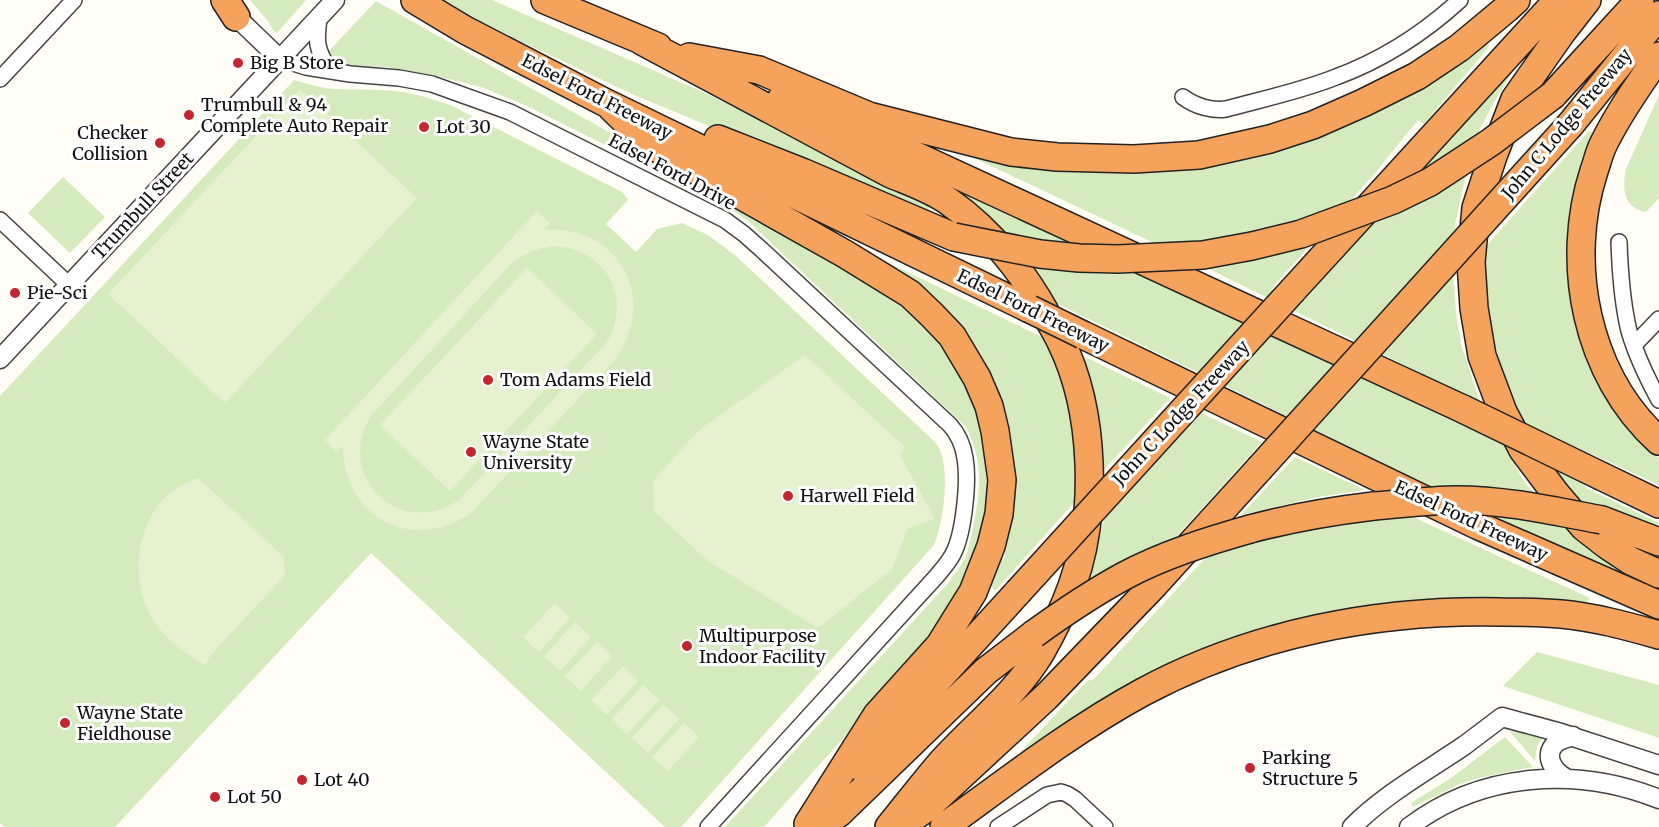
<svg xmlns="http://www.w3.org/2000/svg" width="1659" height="827" font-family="Merriweather,serif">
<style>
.green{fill:#d5ebbd}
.pitch{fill:#e6f2cf;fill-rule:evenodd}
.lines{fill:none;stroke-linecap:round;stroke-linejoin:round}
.minor-casing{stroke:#444;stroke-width:18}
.tertiary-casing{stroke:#444;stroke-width:21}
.motorway-casing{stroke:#222;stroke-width:30}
.minor{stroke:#fff;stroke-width:15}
.tertiary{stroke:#fff;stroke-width:18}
.motorway{stroke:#f5a25d;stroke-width:27}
.motorway-bridge-casing{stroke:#222;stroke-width:30;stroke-linecap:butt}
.motorway-bridge{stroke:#f5a25d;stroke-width:27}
.poi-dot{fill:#c4262e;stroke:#fff;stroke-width:2}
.labels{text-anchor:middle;stroke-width:6;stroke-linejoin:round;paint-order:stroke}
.poi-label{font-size:18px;fill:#111;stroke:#fff;text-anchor:start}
.street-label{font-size:18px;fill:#111;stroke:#fff}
</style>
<rect width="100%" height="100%" fill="#fffdf5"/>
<path class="green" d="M250 0H306L277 33 273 30 268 21Z
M442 0H492L703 92 931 205 925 216 632 94 476 20Z
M376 1 687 176 913 310 950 354 971 393 979 416 988 457 989 486 988 515 976 558 945 617 837 745 764 827H725L950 581C954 574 961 566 965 558 970 545 972 531 975 517 981 483 982 459 966 427L748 221 732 210 684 184 527 106 484 88 437 76 387 67 336 66 326 54Z
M1487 42 1489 45 1488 48 1424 124 1418 120 1375 173 1271 289 1301 304 1509 75 1510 76 1494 102 1473 142 1455 224 1453 271 1456 313 1461 344 1480 402 1209 269 974 158 975 155C1048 163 1120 175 1193 169 1215 168 1247 159 1269 152 1313 139 1360 124 1400 100 1431 83 1459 62 1487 42Z
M294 80C308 84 321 88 335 89 355 90 376 89 396 91 414 93 432 99 450 105L622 192 628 200 606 224 636 252 657 229 682 223 708 235 736 256 935 442C952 461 944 522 934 545L681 827H665L371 553 115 827H5L0 823V396Z
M1659 95V198L1646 212C1623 208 1622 188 1626 169Z
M1589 131 1594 134 1583 160 1576 183 1568 233 1567 266 1577 328 1597 378 1640 440 1659 458V485L1552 436 1586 488 1659 523 1655 528 1575 504 1551 476 1498 375 1478 255Z
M882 153 1086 247 1004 237Z
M63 177 105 217 70 253 28 213Z
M858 248 1046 339 1054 354 1073 416 1078 498 995 591 991 585 1000 557 1004 559C1008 533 1016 508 1016 482 1015 461 1010 439 1004 419 1001 409 999 398 996 388 990 373 982 361 974 348 943 298 909 274 858 248Z
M1034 268 1100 274 1152 273 1503 445 1525 483 1561 521 1590 551 1614 564 1609 574 1058 304Z
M1081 355 1170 398 1103 471 1100 430 1095 405Z
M1201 413 1262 442 1175 538 1152 547 1088 579 1104 520Z
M1295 457 1365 490 1318 497 1241 515Z
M1383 517H1413L1590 598 1581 608 1526 597 1521 602 1359 608 1022 755 1021 751 1087 681 1094 679 1210 553 1258 537Z
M1537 652 1659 685V738L1503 686Z
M1516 729 1542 738 1537 746 1535 761 1510 732Z
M1505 737 1533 767 1482 777 1460 784 1413 807 1411 803 1451 778Z"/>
<path class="pitch" d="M300 89 417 198 225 403 108 294Z
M537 211 550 223 544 230C621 224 660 302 613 362L470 514C410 553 344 517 343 446L336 452 325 440ZM553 246C606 248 633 297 607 342L459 500C400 539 335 479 370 417L510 265C523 254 536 248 553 246Z
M527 268 597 334 450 491 380 425Z
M805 355 906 448 900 455 935 519 908 528 892 569 818 628 708 561 654 511 653 481 698 431Z
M198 478 284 557 285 575 210 656 205 665C185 653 166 640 153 620 129 581 135 523 170 493 178 486 188 482 198 478Z
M555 603 570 618 539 652 523 637Z
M575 622 591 637 560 671 544 656Z
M597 642 612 656 581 691 565 676Z
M623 666 638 681 607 715 591 700Z
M643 685 659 700 627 734 612 719Z
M663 704 679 719 648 753 632 738Z
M684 723 699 737 668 771 652 757Z"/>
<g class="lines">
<g class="minor-casing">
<path id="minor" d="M319 18C316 42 316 48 329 70
M280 59 306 67 350 74 399 78 432 84 510 112 725 220 744 234 762 250 950 425C959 435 963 445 965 458 969 481 964 533 953 554 946 567 934 579 924 590L708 827
M0 79 74 0
M1183 97C1195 106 1211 111 1226 109 1263 99 1301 91 1336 77 1382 60 1424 33 1460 0
M0 220 69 285
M1619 242C1620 272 1622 302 1629 331 1636 355 1647 378 1659 400
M1634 345 1659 319
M998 827 1047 795 1061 792 1067 794 1075 799 1105 827"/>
</g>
<g class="tertiary-casing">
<path id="tertiary" d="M228 9 280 59
M0 359 335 0
M1568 779C1556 774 1542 757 1555 744 1559 740 1567 738 1573 736
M1352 827C1385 794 1427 771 1465 745 1477 736 1490 726 1502 717L1561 733 1659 765
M1409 827C1481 772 1577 766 1659 799"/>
</g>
<g class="motorway-casing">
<path id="motorway" d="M225 0 236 17
M415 0 465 30 608 104 1030 309
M545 0 658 47
M1587 0 1562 32 1515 99 1493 156 1476 208 1471 262 1474 308 1482 356 1503 412 1523 450 1556 494 1584 527 1607 545 1631 561 1659 574
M642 41 891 174C910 182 931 189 948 201 988 229 1020 268 1044 310 1049 321 1056 331 1061 342 1095 411 1098 514 1072 586 1064 609 1053 631 1041 652 1014 697 975 725 941 763 923 784 906 806 889 827
M1659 56C1639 84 1618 114 1603 145 1599 153 1597 163 1594 171 1564 263 1586 375 1659 441
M689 57 759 70 869 116 1011 152 1057 157 1134 159 1199 155 1270 139 1313 125 1363 103 1417 76 1459 48 1506 9 1516 0
M1553 95 1640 0
M782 98 871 135 1463 409
M608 104 648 143 845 254 910 294 932 315 952 336 977 378 989 406 995 431 1002 480 999 514 991 546 973 592 940 645 877 715 808 824
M1570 125 1659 15
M718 139 802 172 954 237
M1293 290 1558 0
M1083 335 1479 526 1659 605
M1603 477 1659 504
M1602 520 1659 542
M1250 529C1291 518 1332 511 1374 506
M859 766 1018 592
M912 818 925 809 1046 697 1154 585 1259 469
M818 827 839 813 986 671 1034 634
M944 827C1009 780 1073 730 1143 692 1253 633 1379 609 1502 612 1522 612 1542 612 1561 614 1594 617 1627 626 1659 635"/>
</g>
<use href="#minor" class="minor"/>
<use href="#tertiary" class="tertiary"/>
<use href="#motorway" class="motorway"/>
<g class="motorway-bridge-casing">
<path id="motorway-bridge" d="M954 237 1040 254 1079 258 1118 259 1203 255 1252 246 1301 234 1393 200 1430 182 1491 142 1553 95
M1030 309 1083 335
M1463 409 1603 477
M1259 469 1570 125
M1374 506C1401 504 1429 500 1456 500 1506 500 1554 511 1602 520
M1018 592 1293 290
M1034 634C1063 613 1093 593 1124 576 1163 555 1208 541 1250 529"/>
</g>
<use href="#motorway-bridge" class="motorway-bridge"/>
</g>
<g class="poi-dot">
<circle cx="238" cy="63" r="6"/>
<circle cx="189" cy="115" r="6"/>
<circle cx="424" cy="127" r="6"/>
<circle cx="160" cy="143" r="6"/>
<circle cx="15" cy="293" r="6"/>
<circle cx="488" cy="380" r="6"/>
<circle cx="471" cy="452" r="6"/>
<circle cx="788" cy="496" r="6"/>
<circle cx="687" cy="646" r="6"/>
<circle cx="65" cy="723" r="6"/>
<circle cx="1250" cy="768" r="6"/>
<circle cx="302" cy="780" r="6"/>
<circle cx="215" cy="797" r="6"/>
</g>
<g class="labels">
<g class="poi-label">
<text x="250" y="69">Big B Store</text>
<text x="201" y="111">Trumbull &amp; 94<tspan x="201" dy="21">Complete Auto Repair</tspan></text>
<text x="436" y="133">Lot 30</text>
<text x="148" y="139" text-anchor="end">Checker<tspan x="148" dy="21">Collision</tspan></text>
<text x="27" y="299">Pie-Sci</text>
<text x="500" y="386">Tom Adams Field</text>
<text x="483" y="448">Wayne State<tspan x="483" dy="21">University</tspan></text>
<text x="800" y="502">Harwell Field</text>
<text x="699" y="642">Multipurpose<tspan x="699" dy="21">Indoor Facility</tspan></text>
<text x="77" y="719">Wayne State<tspan x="77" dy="21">Fieldhouse</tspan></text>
<text x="1262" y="764">Parking<tspan x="1262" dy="21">Structure 5</tspan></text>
<text x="314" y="786">Lot 40</text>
<text x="227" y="803">Lot 50</text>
</g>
<g class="street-label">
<text transform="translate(597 97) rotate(27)" y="6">Edsel Ford Freeway</text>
<text transform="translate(1567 124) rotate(-50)" y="6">John C Lodge Freeway</text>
<text transform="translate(672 172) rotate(28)" y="6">Edsel Ford Drive</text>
<text transform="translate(143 206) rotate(-47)" y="6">Trumbull Street</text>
<text transform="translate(1033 311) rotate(26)" y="6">Edsel Ford Freeway</text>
<text transform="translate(1181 413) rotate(-47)" y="6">John C Lodge Freeway</text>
<text transform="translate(1471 521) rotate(25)" y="6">Edsel Ford Freeway</text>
</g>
</g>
</svg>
